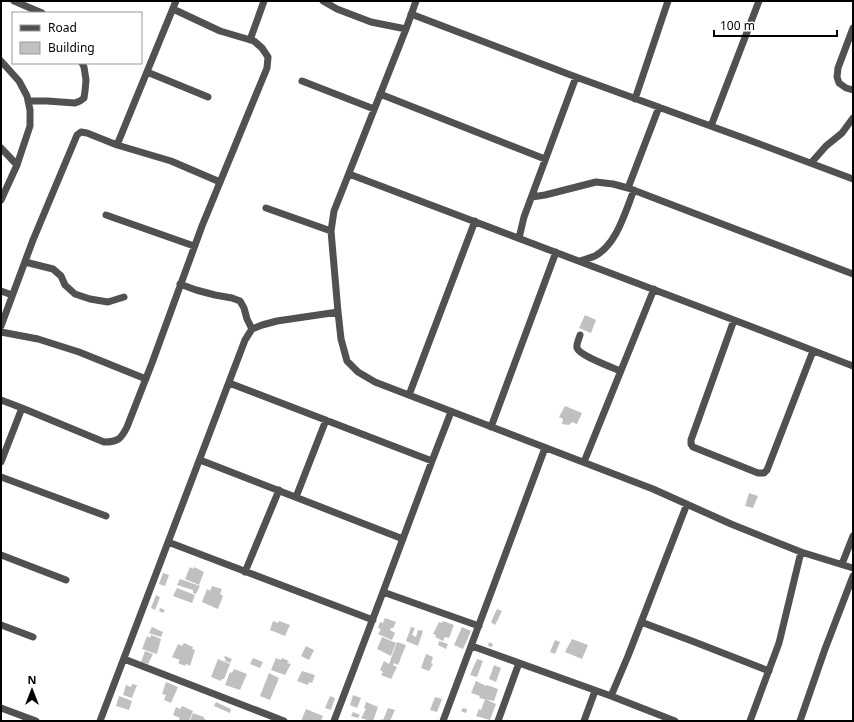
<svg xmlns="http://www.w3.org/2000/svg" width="854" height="722" font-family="'Noto Sans',sans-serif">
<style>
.building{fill:#c0c0c0}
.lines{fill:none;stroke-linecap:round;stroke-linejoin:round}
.minor{stroke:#515151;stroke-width:7}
</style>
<rect width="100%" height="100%" fill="#fff"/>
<path class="building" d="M585 315 596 320 591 333 579 328Z
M565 406 582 413 577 424 572 422 569 425 562 424 563 419 559 417Z
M749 493 758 496 753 508 745 506Z
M190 567 193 569 194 567 204 572 199 585 185 579Z
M163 573 169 575 165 586 159 584Z
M180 579 200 586 196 594 193 593V590L177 585Z
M212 586 222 589 220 594 223 596 218 609 202 602 207 589 210 591Z
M177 588 195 595 192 603 173 596Z
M156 595 160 597 155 610 151 608Z
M160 608 165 610 163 613 159 611Z
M497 609 502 611 495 625 491 622Z
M385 618 396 622 393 628H391L390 630 395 633 392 640 378 634 381 629 378 628 380 622 383 623Z
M273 621 278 623 279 621 290 625 285 636 270 630Z
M443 621 454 625 449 638 445 637 443 641 435 637 436 635 433 634 439 622 442 623Z
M152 627 163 632 161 637 149 633Z
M411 627 415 628 412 635 416 637 418 630 423 631 418 646 406 641Z
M462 627 471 631 463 649 454 645Z
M151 635 161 639 157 654 142 649 147 636 150 638Z
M382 637 396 643 391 656 377 649Z
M572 639 588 645 582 659 565 652Z
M555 640 560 642 555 654 550 652Z
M439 641 448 644 446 649 438 645Z
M397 642 406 645 398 665 394 663 393 665 397 667 391 679 381 675 383 672 380 670 384 661 389 664Z
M489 642 493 644 492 647 488 646Z
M184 643 193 647 192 649 195 650 190 666 186 664 185 666 178 663 180 660 172 657 178 644 182 646Z
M306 646 314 650 309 660 301 656Z
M145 651 153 654 148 664 141 662Z
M426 654 433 657 431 663 433 664 429 671 421 668Z
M225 656 232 659 230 663 225 661 226 659 224 658Z
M253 658 263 662 260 668 250 664Z
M276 658 281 660 282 658 289 661 287 663 291 664 285 675 271 670Z
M218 659 230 664 224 679H222L221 681 211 677Z
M477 659 483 661 477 677 470 675Z
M494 665 501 668 496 682 489 679Z
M234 669 247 674 240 690 225 685 230 672 232 673Z
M302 671 315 675 312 683 309 682 308 685 297 681Z
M269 673 279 678 270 700 260 696Z
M476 681 486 686 487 685 498 689 494 701 479 698 480 696 471 693Z
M166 682 178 687 171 703 164 700 166 695 162 694Z
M132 684 137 685 132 698 123 695 126 685 131 687Z
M353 695 361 698 357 708 350 705Z
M119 696 132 701 129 710 116 706Z
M330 696 335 698 331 710 325 708Z
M435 697 442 699 437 712 430 710Z
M485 699 496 704 490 720 476 716 479 709 481 710Z
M216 702 231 709 230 713 214 706Z
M366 702 378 707 373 721H370L361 718 366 709 364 708Z
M182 706 193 711 189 721H178L180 718 173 715 176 707 180 709Z
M388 708 395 710 390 721H380L381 719 383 720Z
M463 708 467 709 466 713 461 711Z
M306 709 323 716 321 721H301Z
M353 712 360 715 358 718 351 716Z
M193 713 204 717V719L207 720 206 721H190Z"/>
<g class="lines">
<path class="minor" d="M14 1 42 13
M323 1 337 9 371 22 406 29
M416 1 406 29 334 211 331 231 338 312 341 339 347 361 358 372 375 382 653 489 731 524 801 552 853 568
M411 14 576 77 749 140 853 179
M853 28 838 68 837 77 839 83 846 88 853 90
M250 40 264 1
M1 61 19 81 27 96 30 110V126L17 165 1 200
M147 72 208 97
M302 81 374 109
M380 94 545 159
M635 99 668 1
M28 101H47L75 103 80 101 84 98 85 91 86 80 84 67 82 63
M711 126 759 1
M117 145 176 1
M1 148 17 165
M811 163 826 146 842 133 853 118
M349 174 734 320 853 366
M628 188 659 107
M532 197 545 195 596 182 613 184 628 188 853 274
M266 208 331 231
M106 215 194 246
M519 238 524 217 576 77
M580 261C585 259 590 258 595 256 617 244 625 212 634 190
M25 262 53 269 61 276 65 285 75 294 90 299 108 302 124 297
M180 284 196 290 215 295 232 298 240 301 244 308 247 319 252 329
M1 291 12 295
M734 320 691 440V444L693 447 758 473H764L767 470 813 351
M1 326 33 240 77 135 81 132 87 133 117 145 171 161 220 182
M1 332 38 339 79 352 146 379
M580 335C579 339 576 344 577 348 580 356 612 367 620 371
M229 383 432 461
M409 395 475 221
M1 400 22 408 104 442C118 442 121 439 127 427L152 363 202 226 267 68 268 57 262 48 254 41 220 31 173 9
M491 427 556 252
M200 460 403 539
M1 462 22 408
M584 462 654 289
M1 477 106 516
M296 497 326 420
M168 542 373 620
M1 555 66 580
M842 564 853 536
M245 572 279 490
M383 592 479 626
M641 622 692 641 769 671
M1 625 33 637
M472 646 611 696 675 721
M124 659 284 721
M611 696 628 656 687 504
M1 708 36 721
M100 721 245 340 252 329 262 325 277 321 338 312
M334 721 380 600 432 461 451 412
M443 721 545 448
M498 721 519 663
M584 721 595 691
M750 721 779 643 801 552
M800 721 825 649 853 576"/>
</g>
<rect width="854" height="722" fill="none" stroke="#000000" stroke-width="4"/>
<rect x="12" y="12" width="130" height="52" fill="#ffffff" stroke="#999999"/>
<rect x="20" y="25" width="20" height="6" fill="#515151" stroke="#999999"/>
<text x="48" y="32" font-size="12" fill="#000000">Road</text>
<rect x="20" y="42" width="20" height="12" fill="#c0c0c0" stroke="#999999"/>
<text x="48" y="52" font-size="12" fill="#000000">Building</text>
<g transform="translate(32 690)" stroke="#ffffff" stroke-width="3" paint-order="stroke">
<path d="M0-3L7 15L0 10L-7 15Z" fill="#000000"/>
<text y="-6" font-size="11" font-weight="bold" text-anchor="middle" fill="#000000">N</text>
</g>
<path d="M714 30v6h123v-6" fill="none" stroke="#000000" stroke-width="2"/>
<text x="720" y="30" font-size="12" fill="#000000" stroke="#ffffff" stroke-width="3" paint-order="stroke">100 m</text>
</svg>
